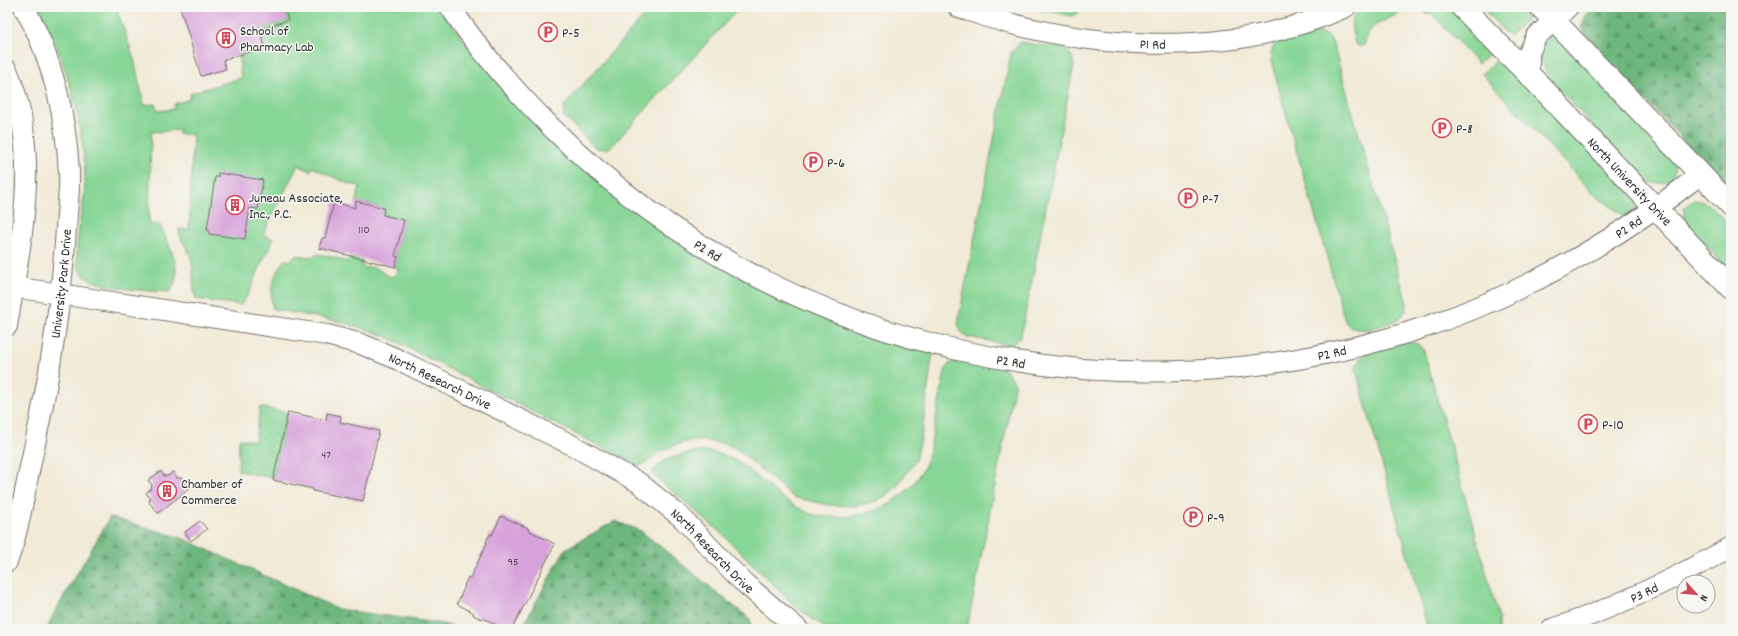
<svg xmlns="http://www.w3.org/2000/svg" width="1738" height="636" font-family="Dekko,sans-serif">
<style>
.grass{fill:#87d695;stroke:#598060}
.forest{fill:url(#forest-firs);stroke:#4c7154}
.park{fill:url(#park-dots);stroke:#598060}
.building{fill:#d7a1da}
.lines{fill:none;stroke-linecap:round;stroke-linejoin:round}
.minor-casing{stroke:#706e67;stroke-width:22}
.major-casing{stroke:#706e67;stroke-width:24}
.minor{stroke:#fff;stroke-width:20}
.major{stroke:#fff;stroke-width:22}
.labels{text-anchor:middle;stroke-width:3;stroke-linejoin:round;paint-order:stroke}
.number-label{font-size:12px;fill:#564857}
.poi-label{font-size:14px;fill:#2b2b2b;stroke:#f6f6f2;text-anchor:start}
.street-label{font-size:14px;fill:#2b2b2b;stroke:#f6f6f2}
</style>
<defs>
<pattern id="forest-firs" width="22" height="20" patternUnits="userSpaceOnUse"><rect width="22" height="20" fill="#6db77e"/><path d="M5 1l3.5 6h-7zM16 11l3.5 6h-7z" fill="#5a9567"/></pattern>
<pattern id="park-dots" width="8" height="8" patternUnits="userSpaceOnUse"><rect width="8" height="8" fill="#87d695"/><path d="M2 2h.1M6 6h.1" fill="none" stroke="#75b881" stroke-width="1.8" stroke-linecap="round"/></pattern>
</defs>
<rect width="100%" height="100%" fill="#f6f6f2"/>
<filter id="ink" filterUnits="userSpaceOnUse"><feTurbulence type="fractalNoise" baseFrequency=".025" numOctaves="2"/><feDisplacementMap in="SourceGraphic" scale="8" xChannelSelector="R" yChannelSelector="G"/><feConvolveMatrix kernelMatrix="1 2 1 2 8 2 1 2 1" color-interpolation-filters="sRGB"/></filter>
<filter id="wash" filterUnits="userSpaceOnUse"><feTurbulence type="fractalNoise" baseFrequency=".012" numOctaves="4" result="noise"/><feDisplacementMap in="SourceGraphic" scale="16" xChannelSelector="R" yChannelSelector="G"/><feGaussianBlur stdDeviation="0.9" result="paint"/><feColorMatrix in="noise" values="0 0 0 0 0 0 0 0 0 0 0 0 0 0 0 0 0 1.4 0 .05"/><feComposite in="paint" operator="in"/></filter>
<g filter="url(#wash)">
<rect width="100%" height="100%" fill="#f1ead6"/>
<path class="grass" d="M38 7H116L134 59 144 105 155 104 158 111 174 109V104L188 100 191 93 241 78 239 55 265 47 260 29 288 20 284 7H440L464 41 522 107 570 157 657 226 933 352 921 438 916 460 897 486 887 495 874 502 856 506 828 505 793 497 737 449 725 444 708 441H689L673 446 660 452 644 464 638 466 383 335 342 322 273 309C268 289 274 277 284 260L290 261 295 255 310 257 319 254 337 258 346 262 350 258 362 261V266L365 268C379 264 381 275 392 277L399 270 395 267 398 257 395 256 404 220 383 215 384 208 356 201 360 186 349 184 312 167 310 171 298 165 263 234 273 239C272 246 268 250 265 256 256 273 253 290 241 305L196 299C191 284 195 269 190 255 187 246 179 239 179 229L189 230 193 135 179 134V130L151 132 149 224 160 225C169 247 185 270 170 292 150 291 95 289 82 274 69 259 85 204 85 184 86 130 65 54 38 7Z
M652 7H740L612 146 607 149 596 148 564 117V106Z
M1029 7H1082L1078 13 1071 16Z
M1365 7H1409V8L1372 27 1364 45 1359 46C1354 44 1354 40 1353 35 1349 22 1353 12 1365 7Z
M1422 7H1456L1493 51 1478 64 1431 13 1426 14Z
M1481 7H1532L1536 11 1509 36Z
M1553 28 1675 161 1674 175C1664 184 1658 185 1645 181L1548 78 1540 56 1541 47Z
M1319 32 1329 36 1333 44 1407 304 1406 310 1400 319C1385 324 1356 339 1345 321L1271 61C1271 55 1271 48 1276 43 1281 37 1310 34 1319 32Z
M1021 42 1064 49 1071 55 1074 64 1021 336 1014 343 1010 345 968 337 960 331 958 322 1011 53Z
M1502 55 1635 198C1638 209 1633 212 1625 219L1623 215 1596 196 1482 74Z
M1693 200C1710 200 1720 216 1731 228V272L1684 222V208Z
M1407 341 1418 344 1424 351 1499 618V629H1428L1356 370C1357 347 1389 346 1407 341Z
M962 359 1004 367 1015 383 967 629H827L798 609 722 534 652 474C658 463 667 459 678 456 735 437 753 483 797 507 801 509 806 512 810 514 833 520 864 517 885 506 902 498 921 479 927 460 930 452 931 442 933 434 937 413 941 392 945 371L949 364Z"/>
<path class="forest" d="M1589 7H1731V190L1604 57 1581 28Z
M110 517 182 538 338 609 444 624 460 629H47L53 615Z
M615 521 641 531 750 619 752 629H521L565 549Z"/>
<path class="park" d="M260 407 288 413 273 478 238 471 239 439 255 441Z"/>
<g id="blocks">
<path class="building" d="M180 7H284L288 20 260 29 265 47 223 60 226 69 201 76Z
M218 173 263 180 258 209 250 208 245 239 209 234V230H207L215 177H218Z
M356 201 384 208 383 215 404 220 395 256 398 257 395 267 319 248 322 238H325L334 202 355 208Z
M288 412 326 420 327 413 341 416 340 422 379 431 363 501 313 491V489L273 480Z
M161 471 164 476H168L173 472 177 478H181L189 489 158 513 149 502 150 498 146 493 151 489 152 485 148 480Z
M501 516 528 528V530L555 544 512 629H505L483 618 482 619 473 615 474 613 457 604 465 586H464L468 577 470 578 487 543 486 542 490 534 492 535Z
M200 521 207 529 191 541 185 532Z"/>
</g>
</g>
<g filter="url(#ink)">
<use href="#blocks" fill-opacity="0" stroke="#706e67" stroke-width="1"/>
<g class="lines">
<g class="minor-casing">
<g id="minor">
<path id="s1" d="M450 7C479 50 514 90 551 127 780 355 1123 429 1428 326 1528 292 1618 239 1701 174"/>
<path id="s2" d="M958 7C1079 51 1227 61 1346 7"/>
<path d="M7 70C42 152 21 241 7 326"/>
<path d="M1529 75V53L1536 37 1568 7"/>
<path id="s3" d="M7 286 327 335 361 344 397 359 568 443 638 482 682 518 742 581 798 629"/>
<path id="s4" d="M7 562C19 530 24 495 31 462 48 386 61 308 66 229 67 210 70 191 69 172 66 116 52 56 24 7"/>
<path id="s5" d="M1552 629C1614 609 1674 579 1731 547"/>
</g>
</g>
<g class="major-casing">
<g id="major">
<path id="s6" d="M1462 7 1544 90 1731 288"/>
<path d="M1541 7 1731 206"/>
</g>
</g>
<use href="#minor" class="minor"/>
<use href="#major" class="major"/>
</g>
</g>
<defs>
<g id="parking-ring" transform="scale(1)"><circle r="9.5" fill="#f6f6f2" stroke="#d1495b" stroke-width="1.5"/><path d="M-3.5-5.5H1a3.5 3.5 0 0 1 0 7H-1V5.5H-3.5ZM-1-3.4V-.6H.8a1.4 1.4 0 0 0 0-2.8Z" fill="#d1495b"/></g>
<g id="building-ring" transform="scale(1)"><circle r="9.5" fill="#f6f6f2" stroke="#d1495b" stroke-width="1.5"/><path d="M-4-6H4V6H1V3H-1V6H-4ZM-2.5-4.3h1.7v1.8h-1.7ZM.8-4.3h1.7v1.8H.8ZM-2.5-1h1.7V.8h-1.7ZM.8-1h1.7V.8H.8Z" fill="#d1495b"/></g>
</defs>
<g fill-rule="evenodd">
<use href="#parking-ring" x="548" y="32"/>
<use href="#building-ring" x="226" y="38"/>
<use href="#parking-ring" x="1442" y="128"/>
<use href="#parking-ring" x="813" y="162"/>
<use href="#parking-ring" x="1188" y="198"/>
<use href="#building-ring" x="235" y="205"/>
<use href="#parking-ring" x="1588" y="424"/>
<use href="#building-ring" x="167" y="491"/>
<use href="#parking-ring" x="1193" y="517"/>
</g>
<g class="labels">
<g class="number-label">
<text x="364" y="233">110</text>
<text x="326" y="458">47</text>
<text x="513" y="565">95</text>
</g>
<g class="poi-label">
<text x="240" y="35">School of<tspan x="240" dy="16">Pharmacy Lab</tspan></text>
<text x="562" y="37">P-5</text>
<text x="1456" y="133">P-8</text>
<text x="827" y="167">P-6</text>
<text x="249" y="202">Juneau Associate,<tspan x="249" dy="16">Inc., P.C.</tspan></text>
<text x="1202" y="203">P-7</text>
<text x="1602" y="429">P-10</text>
<text x="181" y="488">Chamber of<tspan x="181" dy="16">Commerce</tspan></text>
<text x="1207" y="522">P-9</text>
</g>
<g class="street-label">
<text dy="5" stroke="none"><textPath href="#s2" startOffset="199">P1 Rd</textPath></text>
<text dy="5" stroke="none"><textPath href="#s6" startOffset="242">North University Drive</textPath></text>
<text dy="5" stroke="none"><textPath href="#s1" startOffset="1328">P2 Rd</textPath></text>
<text transform="translate(708 250) rotate(31)" y="5">P2 Rd</text>
<text dy="5" stroke="none"><textPath href="#s4" startOffset="284">University Park Drive</textPath></text>
<text dy="5" stroke="none"><textPath href="#s1" startOffset="1004">P2 Rd</textPath></text>
<text transform="translate(1011 361) rotate(10)" y="5">P2 Rd</text>
<text dy="5" stroke="none"><textPath href="#s3" startOffset="446">North Research Drive</textPath></text>
<text dy="5" stroke="none"><textPath href="#s3" startOffset="770">North Research Drive</textPath></text>
<text dy="5" stroke="none"><textPath href="#s5" startOffset="99">P3 Rd</textPath></text>
</g>
</g>
<rect width="1738" height="636" fill="none" stroke="#f6f6f2" stroke-width="24"/>
<g transform="translate(1696 594) rotate(117)"><circle r="19" fill="#f6f6f2" stroke="#a5a5a2"/>
<path d="M0-3L7 15L0 10L-7 15Z" fill="#d1495b"/>
<text y="-6" font-size="11" font-weight="bold" text-anchor="middle" fill="#2b2b2b">N</text>
</g>
</svg>
